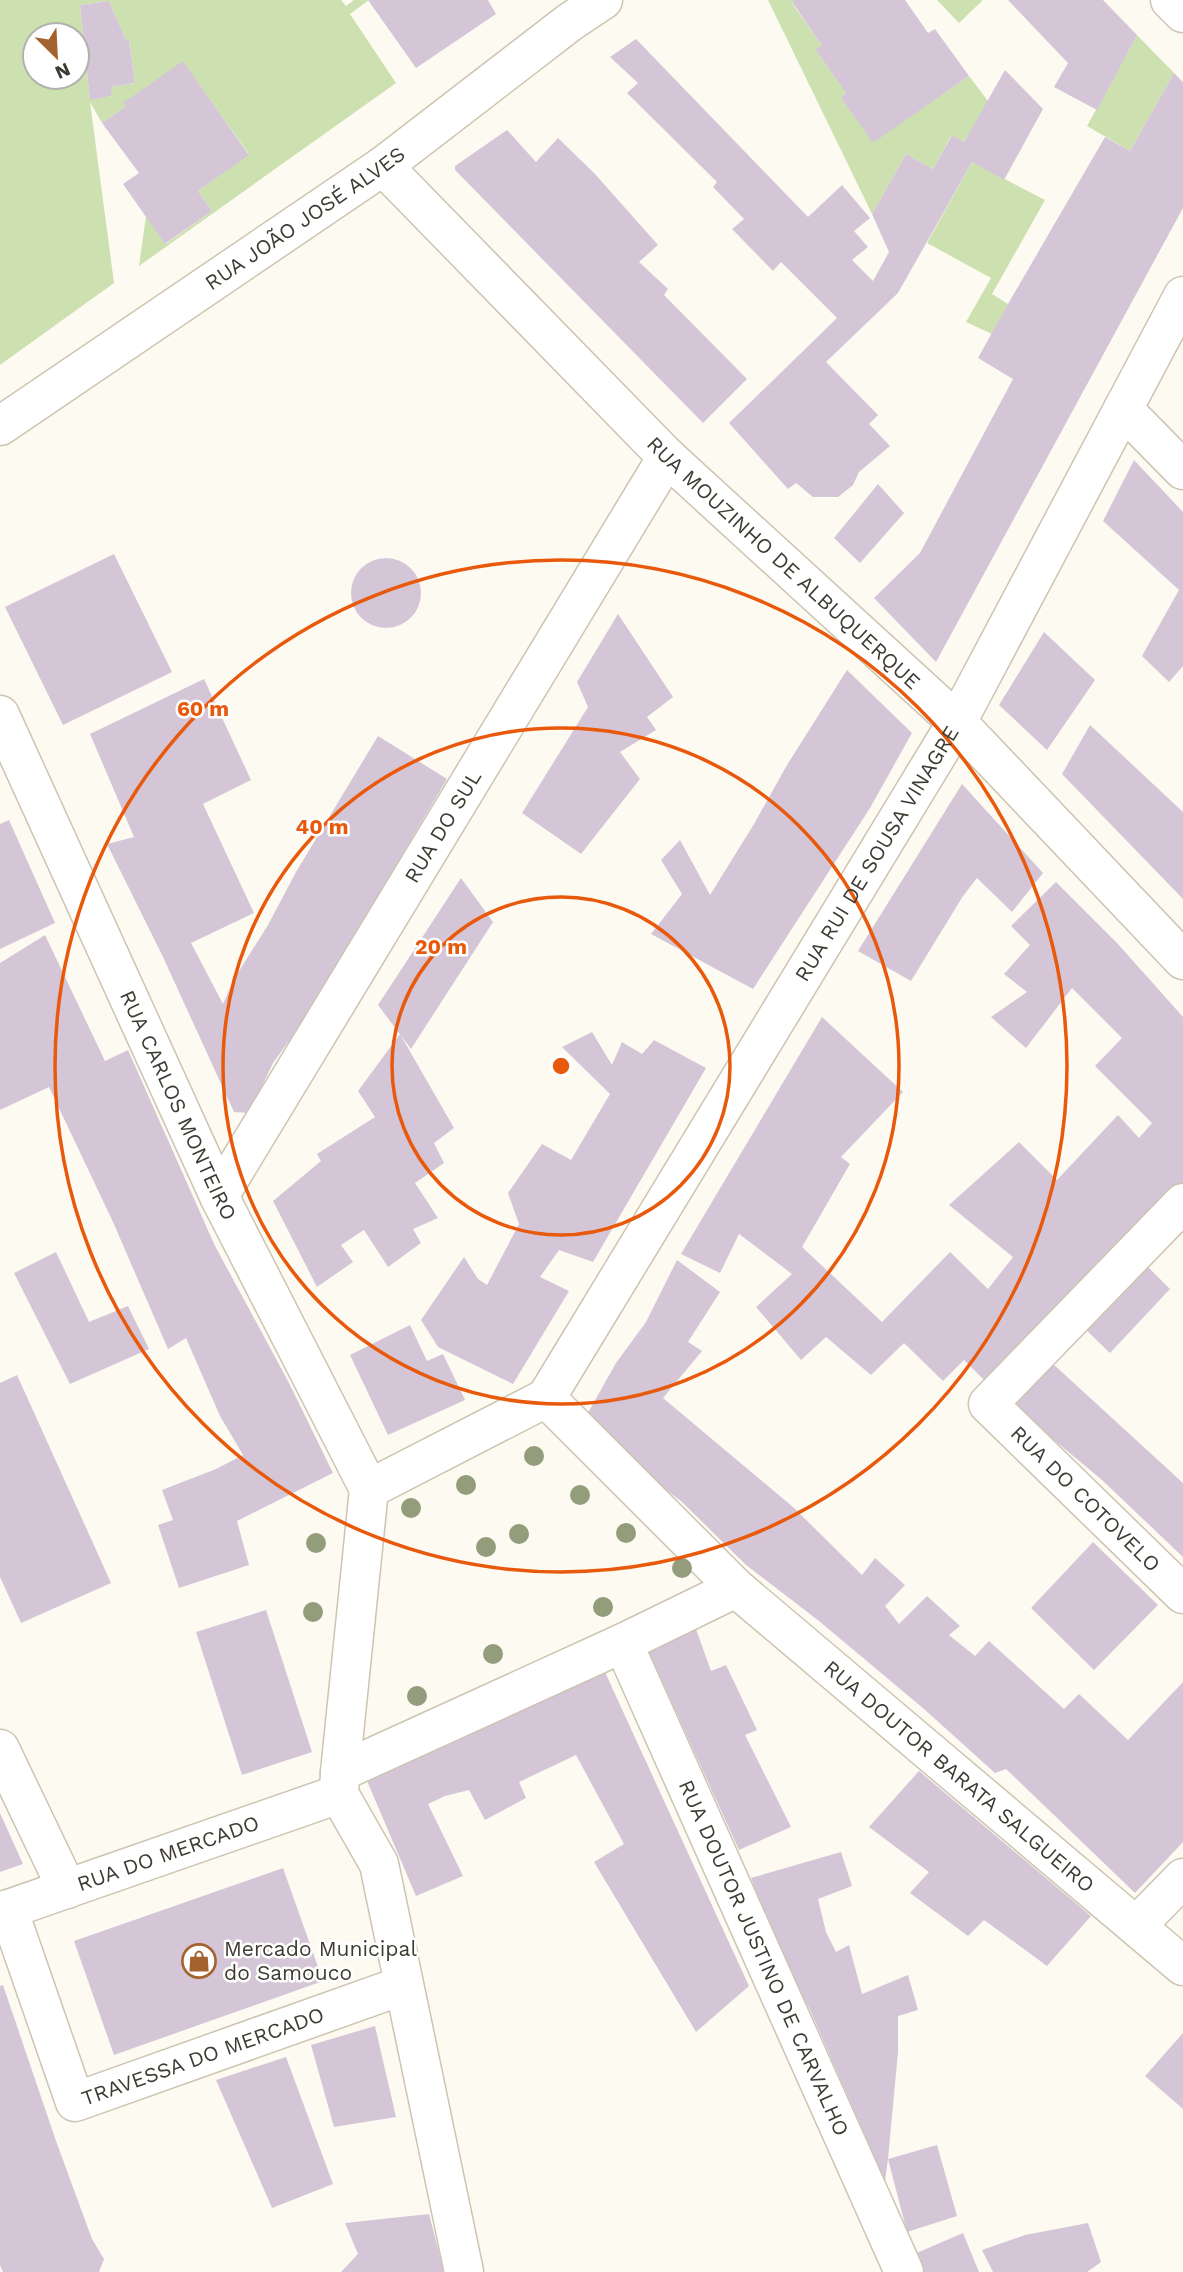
<svg xmlns="http://www.w3.org/2000/svg" width="1183" height="2272" font-family="'Work Sans',sans-serif">
<style>
.green{fill:#cde1b0;fill-rule:evenodd}
.building{fill:#d4c6d7}
.lines{fill:none;stroke-linecap:round;stroke-linejoin:round}
.minor-casing{stroke:#cdc4b1;stroke-width:41}
.minor{stroke:#fff;stroke-width:38}
.tree{fill:#939c7b}
.ring{fill:none;stroke:#e8590c;stroke-width:3.5}
.labels{text-anchor:middle;stroke-width:5;stroke-linejoin:round;paint-order:stroke}
.street-label{font-size:21px;fill:#3e3b33;stroke:#fff}
.poi-label{font-size:21px;fill:#3e3b33;stroke:#fff;text-anchor:start}
.centre{fill:#e8590c;stroke:#fff;stroke-width:3.5}
.ring-label{font-size:21px;text-anchor:middle;font-weight:bold;fill:#e8590c;stroke:#fff;stroke-width:5;stroke-linejoin:round;paint-order:stroke}
</style>
<rect width="100%" height="100%" fill="#fdfaf2"/>
<path class="green" d="M0 0H341L346 6 354 0H369L350 14 396 83 139 266 146 216 166 244 212 211 198 191 249 154 183 62 124 103 126 106 102 123 90 102 114 283 0 365ZM109 1 126 40H129L135 83 111 87V96L90 99 80 5ZM35 35H77V77H35Z
M768 0H795L792 3 822 46 816 50 846 93 841 98 873 142 969 76 988 101 964 142 951 136 933 169 906 154 872 214Z
M937 0H983L959 23Z
M1137 35 1174 73 1130 151 1087 126Z
M972 162 1045 200 992 294 1008 304 992 334 966 322 991 278 927 243Z"/>
<path class="building" d="M368 0H488L496 14 416 68Z
M795 0H905L928 33 935 29 969 76 873 143 841 98 846 93 815 49 822 46 792 2Z
M1008 0H1103L1137 35 1097 110 1054 87 1068 63Z
M109 1 126 40H129L135 83 111 87V96L90 100 80 5Z
M636 39 808 217 842 185 870 218 854 231 868 247 852 260 873 281 889 252 872 214 906 154 933 169 952 135 964 142 1005 70 1043 109 1004 180 972 162 898 293 826 362 878 415 869 424 890 446 859 472 853 485 838 497H813L796 483 788 489 729 423 837 318 781 262 773 271 732 229 744 219 713 187 717 182 627 93 638 83 610 57Z
M183 61 249 155 198 191 212 211 165 244 123 184 139 173 102 123 126 106 123 103Z
M1174 73 1183 82V208L936 662 874 598 920 553 1013 379 978 358 1008 304 1105 137 1130 151Z
M507 130 536 162 558 138 595 174 658 245 639 262 668 289 664 295 747 379 703 423 455 170V166Z
M1134 460 1183 512V666L1169 682 1142 656 1179 590 1103 521Z
M878 484 904 513 860 563 834 538Z
M114 554 172 672 63 725 5 607Z
M351 593a35 35 0 1 1 70 0a35 35 0 1 1-70 0Z
M618 614 673 697 647 717 656 730 620 752 640 779 581 854 522 813 588 707 577 682Z
M1044 632 1095 680 1047 750 999 705Z
M847 670 912 733 870 808 753 989 651 934 682 894 661 860 680 840 710 895 754 824 787 765Z
M204 679 251 780 203 804 254 913 191 943 223 1004 234 979 268 925 296 872 378 736 447 779 305 1019 273 1063 249 1113 234 1112 163 957 107 844 134 837 90 734Z
M1090 725 1183 812V899L1062 774Z
M962 784 1043 873 1012 912 977 878 963 896 911 981 858 951Z
M9 820 55 923 0 949V824Z
M461 878 493 922 411 1049 378 1005Z
M1056 882 1118 944 1183 1017V1187L990 1386 964 1360 943 1381 904 1343 871 1375 826 1337 801 1360 756 1307 792 1274 739 1234 720 1273 681 1254 822 1017 903 1092 841 1157 850 1164 802 1247 882 1322 950 1252 988 1289 1013 1257 949 1205 1019 1142 1057 1180 1118 1115 1139 1138 1152 1123 1095 1066 1122 1038 1072 988 1026 1048 991 1017 1027 992 1004 974 1030 945 1011 926Z
M45 935 105 1061 128 1050 215 1246 288 1381 333 1473 237 1521 249 1565 179 1588 158 1525 173 1520 162 1490 216 1469 243 1455 220 1416 186 1338 168 1349 113 1222 49 1087 0 1110V963Z
M592 1032 612 1065 622 1042 642 1054 654 1040 706 1068 593 1262 559 1250 540 1277 569 1291 513 1384 438 1347 421 1320 464 1257 478 1279 487 1285 519 1224 508 1193 542 1144 571 1160 610 1094 562 1047Z
M400 1034 454 1128 434 1143 444 1163 415 1183 438 1218 413 1229 421 1243 388 1267 364 1230 341 1245 353 1262 317 1287 273 1201 321 1161 317 1154 375 1117 358 1091Z
M56 1252 89 1322 128 1306 149 1349 70 1384 14 1273Z
M677 1260 720 1292 688 1342 702 1351 663 1398 793 1507 862 1575 875 1558 905 1585 885 1606 899 1624 927 1596 960 1626 949 1635 975 1656 989 1641 1064 1709 1079 1694 1128 1740 1183 1682V1842L1135 1893 1006 1769 995 1773 924 1709 819 1621 746 1565 681 1501 580 1427 616 1363 646 1322Z
M1146 1265 1170 1289 1110 1353 1084 1328Z
M410 1325 427 1361 443 1354 465 1400 388 1435 350 1355Z
M1052 1363 1183 1483V1557L1102 1480 1011 1404Z
M17 1375 111 1583 21 1623 0 1577V1383Z
M1093 1542 1158 1605 1094 1670 1031 1608Z
M266 1610 312 1752 242 1775 196 1632Z
M696 1629 711 1671 726 1665 757 1730 745 1735 791 1827 739 1850 648 1650Z
M604 1670 749 1986 696 2032 594 1862 624 1844 576 1755 519 1782 526 1798 485 1820 469 1790 445 1796 428 1804 463 1876 416 1896 365 1776Z
M919 1771 1091 1916 1047 1966 984 1920 968 1936 910 1893 929 1872 869 1827Z
M0 1813 23 1864 0 1872Z
M841 1852 852 1886 818 1899 826 1932 836 1952 849 1945 862 1994 908 1975 918 2010 898 2016V2052L888 2159 937 2145 957 2216 907 2232 888 2159 885 2181 810 2010 779 1952 751 1878Z
M283 1868 323 1981 114 2055 74 1941Z
M3 1985 56 2141 92 2239 104 2259 99 2272H3L0 2265V1986Z
M375 2026 396 2117 334 2127 311 2045Z
M1183 2033V2109L1145 2076Z
M286 2057 333 2184 272 2208 216 2080Z
M429 2214 444 2272H341L358 2254 345 2223Z
M1088 2223 1101 2262 1087 2272H993L982 2250 1025 2235Z
M963 2233 979 2272H920L912 2255Z"/>
<g class="lines">
<g class="minor-casing">
<g id="minor">
<path d="M1170 0 1183 13"/>
<path id="s1" d="M383 166 667 457 957 722 1183 960"/>
<path d="M1123 409 1183 470"/>
<path id="s2" d="M0 426 383 166 570 22 603 0"/>
<path id="s3" d="M0 715 219 1196 369 1489"/>
<path id="s4" d="M219 1196 667 457"/>
<path id="s5" d="M1183 1203 988 1404 1183 1594"/>
<path id="s6" d="M546 1398 957 722 1183 296"/>
<path id="s7" d="M736 1588 1183 1966"/>
<path id="s8" d="M623 1643 904 2272"/>
<path d="M0 1749 67 1889"/>
<path d="M340 1772 623 1643 736 1588 546 1398"/>
<path id="s9" d="M8 1909 75 2102 404 1985"/>
<path id="s10" d="M0 1912 339 1794"/>
<path d="M1137 1925 1183 1878"/>
<path d="M464 2272 379 1864 339 1794 340 1772 369 1489 546 1398"/>
</g>
</g>
<use href="#minor" class="minor"/>
</g>
<g class="tree">
<circle cx="534" cy="1456" r="10"/>
<circle cx="466" cy="1485" r="10"/>
<circle cx="580" cy="1495" r="10"/>
<circle cx="411" cy="1508" r="10"/>
<circle cx="626" cy="1533" r="10"/>
<circle cx="519" cy="1534" r="10"/>
<circle cx="316" cy="1543" r="10"/>
<circle cx="486" cy="1547" r="10"/>
<circle cx="682" cy="1568" r="10"/>
<circle cx="603" cy="1607" r="10"/>
<circle cx="313" cy="1612" r="10"/>
<circle cx="493" cy="1654" r="10"/>
<circle cx="417" cy="1696" r="10"/>
</g>
<g class="ring">
<circle cx="561" cy="1066" r="169"/>
<circle cx="561" cy="1066" r="338"/>
<circle cx="561" cy="1066" r="506"/>
</g>
<defs>
<g id="shop-ring" transform="scale(1.75)"><circle r="9.5" fill="#fff" stroke="#a4632e" stroke-width="1.5"/><path d="M-5-2.5h2.3a2.7 3.5 0 0 1 5.4 0H5L5.5 6h-11ZM-1.5-2.5h3a1.5 2.3 0 0 0-3 0Z" fill="#a4632e"/></g>
</defs>
<g fill-rule="evenodd">
<use href="#shop-ring" x="199" y="1961"/>
</g>
<g class="labels">
<g class="street-label">
<text dy="7" stroke="none"><textPath href="#s2" startOffset="369">RUA JOÃO JOSÉ ALVES</textPath></text>
<text dy="7" stroke="none"><textPath href="#s1" startOffset="564">RUA MOUZINHO DE ALBUQUERQUE</textPath></text>
<text dy="7" stroke="none"><textPath href="#s4" startOffset="432">RUA DO SUL</textPath></text>
<text dy="7" stroke="none"><textPath href="#s6" startOffset="637">RUA RUI DE SOUSA VINAGRE</textPath></text>
<text dy="7" stroke="none"><textPath href="#s3" startOffset="429">RUA CARLOS MONTEIRO</textPath></text>
<text dy="7" stroke="none"><textPath href="#s5" startOffset="416">RUA DO COTOVELO</textPath></text>
<text dy="7" stroke="none"><textPath href="#s7" startOffset="292">RUA DOUTOR BARATA SALGUEIRO</textPath></text>
<text dy="7" stroke="none"><textPath href="#s10" startOffset="178">RUA DO MERCADO</textPath></text>
<text dy="7" stroke="none"><textPath href="#s8" startOffset="345">RUA DOUTOR JUSTINO DE CARVALHO</textPath></text>
<text dy="7" stroke="none"><textPath href="#s9" startOffset="340">TRAVESSA DO MERCADO</textPath></text>
</g>
<g class="poi-label">
<text x="224" y="1956">Mercado Municipal<tspan x="224" dy="24">do Samouco</tspan></text>
</g>
</g>
<circle cx="561" cy="1066" r="10" class="centre"/>
<g class="ring-label">
<text x="203" y="716">60 m</text>
<text x="322" y="834">40 m</text>
<text x="441" y="954">20 m</text>
</g>
<g transform="translate(56 56) rotate(156)"><circle r="33" fill="#ffffff" stroke="#b2b1ad" stroke-width="2"/>
<path d="M0-5L12 26L0 18L-12 26Z" fill="#a4632e"/>
<text y="-10" font-size="19" font-weight="bold" text-anchor="middle" fill="#3e3b33">N</text>
</g>
</svg>
